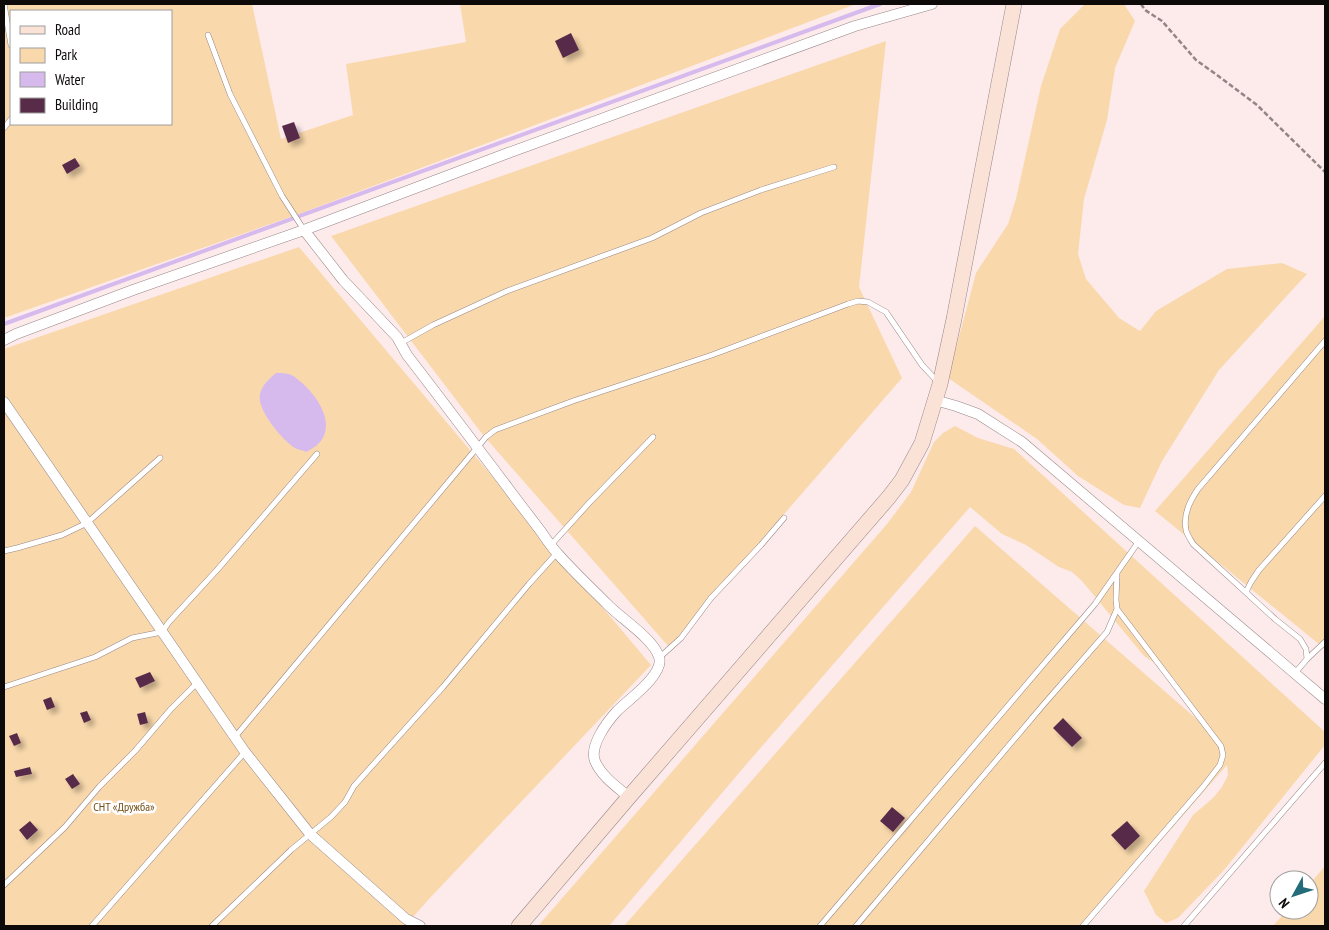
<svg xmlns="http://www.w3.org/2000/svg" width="1329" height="930" font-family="'PT Sans Narrow',sans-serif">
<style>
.green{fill:#f9d9ac;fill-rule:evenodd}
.water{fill:#d6baed}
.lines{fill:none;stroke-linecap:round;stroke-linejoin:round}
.stream{stroke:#d6baed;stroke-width:4}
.building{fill:#582c49;filter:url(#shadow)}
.lane-casing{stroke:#978788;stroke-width:6}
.street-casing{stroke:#978788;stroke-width:11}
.secondary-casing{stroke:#978788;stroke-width:16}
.path{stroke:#928586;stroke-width:2.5;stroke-dasharray:5 2.5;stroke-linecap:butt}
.lane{stroke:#fff;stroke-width:5}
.street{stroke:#fff;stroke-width:10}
.secondary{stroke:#fae2d7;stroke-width:15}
.labels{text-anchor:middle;stroke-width:5;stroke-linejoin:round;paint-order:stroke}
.park-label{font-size:12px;fill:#704e14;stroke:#fff}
</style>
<defs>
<filter id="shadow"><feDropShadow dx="4.5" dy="4.5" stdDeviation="2.5" flood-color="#0004"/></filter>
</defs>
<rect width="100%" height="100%" fill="#fdeaeb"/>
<path class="green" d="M4 4H252L281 139 353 115 346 64 466 42 460 4H856L299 214 4 318ZM11 11H171V124H11Z
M1085 4H1124L1135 21 1115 68 1107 120 1084 199 1078 254 1086 279 1119 318 1140 331 1156 311 1227 269 1282 263 1307 274 1219 370 1162 461 1140 508 1124 505 1078 476 1037 439 948 378 976 273 1008 224 1016 199 1041 86 1060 29Z
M886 41 859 287 902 378 669 647 483 435 331 236Z
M299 247 651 665 429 899 405 926H4V349Z
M1325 316V649L1155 511Z
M955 426 978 438 1014 449 1325 732V745L1224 870 1178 918 1166 923 1156 915 1144 891 1193 815 1213 798 1222 787 1228 775 1227 765 1086 926H624L975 526 1215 735 1175 680 1166 670 1144 656 1082 581 1072 572 1059 567 1026 545 1002 534 970 507 750 760 609 926H538L887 524 911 492 934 442 943 433Z
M1325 866V926H1273L1287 910H1309V885Z"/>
<path class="water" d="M276 373C280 373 287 373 291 375 295 376 298 380 301 382 323 401 342 436 306 452 303 450 298 450 295 448 283 441 256 409 260 394 262 385 269 379 276 373Z"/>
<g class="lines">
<path class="stream" d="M4 324 880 4"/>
</g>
<path class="building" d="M571 33 579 50 563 58 555 41Z
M294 122 300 138 288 143 282 126Z
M75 158 80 166 67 174 62 165Z
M150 672 155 681 140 688 135 678Z
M51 697 55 707 47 710 43 700Z
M87 711 91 720 84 723 80 713Z
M145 712 148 723 140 725 137 714Z
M1063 718 1082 738 1072 747 1053 728Z
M17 733 21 743 14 746 9 736Z
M30 767 32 774 16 777 14 771Z
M73 774 80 784 72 789 65 779Z
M892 807 905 818 893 832 880 821Z
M30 821 38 830 27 840 19 830Z
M1127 821 1140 836 1125 850 1111 835Z"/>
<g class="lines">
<g class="lane-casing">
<path id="lane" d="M4 4 11 45
M208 35 230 94 282 196 304 230
M4 128 11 119
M401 343 433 325 507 291 652 238 701 213 761 190 834 167
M551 545 590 502 653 437
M4 551 17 548 62 535 87 523 160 458
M1246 592 1251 582 1259 570 1325 496
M660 657 681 638 711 598 761 545 784 518
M1307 659 1306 649 1300 639 1275 619 1193 544C1191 540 1187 535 1186 530 1183 514 1190 501 1198 489L1325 341
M1295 673 1307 659 1325 642
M4 687 95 657 132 638 162 632 169 622 217 570 317 454
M235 737 486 437 495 430 573 401 712 355 848 304 858 301 868 302 886 312 922 365 937 381
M4 885 65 827 99 787 135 751 171 709 197 683
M92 926 245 752
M212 926 291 850 331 817 345 802 354 786 443 687 529 584 557 553
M820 926 1095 604 1139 541
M856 926 1044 704 1107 632 1117 609
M1083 926 1203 787 1220 765 1223 755 1221 746 1117 609 1116 600 1117 573
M1184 926 1325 763"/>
</g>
<g class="street-casing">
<path id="street" d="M304 230 343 280 397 337 407 355C441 399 474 443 508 488 519 503 531 518 542 533 547 540 552 548 558 554 573 571 590 587 606 603 620 618 653 638 659 657 665 674 628 700 617 711 607 722 589 746 595 761 601 776 617 787 629 797
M4 340 16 334 133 290 304 230 508 153 855 26 932 4
M935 400 956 406 978 414 1022 442 1325 699
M4 402 245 752 310 834 406 919 420 926"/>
</g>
<g class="secondary-casing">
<path id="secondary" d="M519 926 629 797 889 497 902 480 922 443 940 384 954 319 1014 4"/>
</g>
<path class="path" d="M1141 4 1145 10 1162 21 1196 60 1217 75 1257 105 1325 172"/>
<use href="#lane" class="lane"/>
<use href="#street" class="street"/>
<use href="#secondary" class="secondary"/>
</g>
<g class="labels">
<g class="park-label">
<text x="124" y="811">СНТ «Дружба»</text>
</g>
</g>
<rect width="1329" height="930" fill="none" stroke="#0f0a0a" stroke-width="10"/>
<rect x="10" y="10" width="162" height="115" fill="#ffffff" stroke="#9f9d9d"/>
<rect x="20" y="26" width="25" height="8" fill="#fae2d7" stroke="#9f9d9d"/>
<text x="55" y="35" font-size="15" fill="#0f0a0a">Road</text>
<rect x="20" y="48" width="25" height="15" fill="#f9d9ac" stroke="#9f9d9d"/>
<text x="55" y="60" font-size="15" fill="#0f0a0a">Park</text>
<rect x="20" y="72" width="25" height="15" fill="#d6baed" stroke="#9f9d9d"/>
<text x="55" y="85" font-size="15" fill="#0f0a0a">Water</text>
<rect x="20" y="98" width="25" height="15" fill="#582c49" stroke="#9f9d9d"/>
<text x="55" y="110" font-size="15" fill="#0f0a0a">Building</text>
<g transform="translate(1294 895) rotate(230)"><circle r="24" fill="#ffffff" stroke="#9f9d9d"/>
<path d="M0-4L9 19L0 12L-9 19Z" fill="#256c7a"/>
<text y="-8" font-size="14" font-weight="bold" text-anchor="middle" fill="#0f0a0a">N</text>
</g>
</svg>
